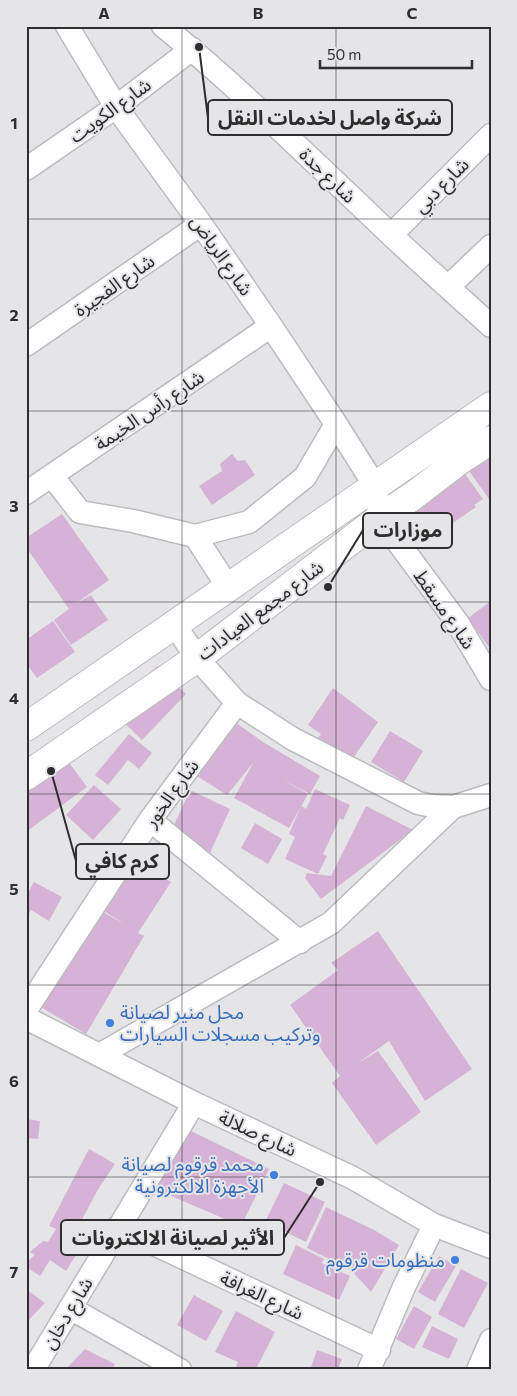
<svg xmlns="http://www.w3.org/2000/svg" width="517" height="1396" font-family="Commissioner,'Noto Sans Arabic',sans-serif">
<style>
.building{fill:#d6b2d6}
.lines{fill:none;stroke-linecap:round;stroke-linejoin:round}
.minor-casing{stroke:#bbbcbe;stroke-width:25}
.major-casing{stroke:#bbbcbe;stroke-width:30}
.minor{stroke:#fff;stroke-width:22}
.major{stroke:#fff;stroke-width:28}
.grid{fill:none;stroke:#2e2e2f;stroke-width:1;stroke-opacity:0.55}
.shop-dot{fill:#3f7fe0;stroke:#e5e5e8;stroke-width:2}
.labels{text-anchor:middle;stroke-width:4;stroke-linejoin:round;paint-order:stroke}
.street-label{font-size:19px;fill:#2e2e2f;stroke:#e5e5e8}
.shop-label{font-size:19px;fill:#366cbe;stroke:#e5e5e8;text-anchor:end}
.leader{fill:none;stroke:#2e2e2f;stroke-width:2}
.callout-dot{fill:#2e2e2f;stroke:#e5e5e8;stroke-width:2}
.callout{fill:#e5e5e8;stroke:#2e2e2f;stroke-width:2}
.callout-label{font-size:20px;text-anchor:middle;font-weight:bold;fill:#2e2e2f}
.neatline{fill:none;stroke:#2e2e2f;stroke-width:2}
.grid-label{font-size:16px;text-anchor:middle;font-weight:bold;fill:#2e2e2f}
</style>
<rect width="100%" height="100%" fill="#e5e5e8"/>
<path class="building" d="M491 450V497L489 499 467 468Z
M232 454 238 461 245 460 255 475 212 505 199 486 222 471 220 464Z
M463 471 483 499 474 505 476 507 412 551 399 532 404 512Z
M62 514 109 580 75 604 91 595 108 620 71 645 54 620 69 609 26 547V538Z
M491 601V650L468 618Z
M53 621 75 652 37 678 26 663V640Z
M157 666 186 694 142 740 113 712Z
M333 688 378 722 352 760 331 745 328 747 317 740 321 734 308 725Z
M232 720 263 742 320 776 310 794 281 779 308 794 289 828 234 798 253 763 227 795 197 776Z
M390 731 423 751 404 782 371 762Z
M129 734 152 753 139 769 128 760 108 785 95 775Z
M62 753 87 787 26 832V779Z
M94 785 121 809 93 840 66 815Z
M315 789 350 805 343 820 340 818 323 854 327 856 318 874 285 859 295 837 289 834 301 806 306 809Z
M190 790 230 809 210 853 170 834Z
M366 806 413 830 321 899 305 878 307 873 331 876Z
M255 823 282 839 268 864 241 848Z
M121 850 171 882 138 933 144 936 86 1034 39 1006 96 908 126 925 88 901Z
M34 882 62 897 49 921 31 910 26 919V892L28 893Z
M378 931 472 1069 425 1101 389 1041 358 1063 378 1051 421 1112 376 1145 332 1083 340 1076 290 1005 338 970 331 963Z
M26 1119 40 1121 38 1139 26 1138Z
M189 1130 269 1169 241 1226 155 1189 178 1152Z
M89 1149 115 1164 97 1191 72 1239 82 1246 66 1271 50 1260 40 1276 26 1267V1262L35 1255 30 1252 43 1241 48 1242 56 1229 49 1226Z
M284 1183 325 1202 306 1242 265 1222Z
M326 1207 374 1230 399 1245 371 1292 351 1270 307 1248Z
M296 1245 324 1259 322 1263 350 1276 339 1300 283 1274Z
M439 1256 456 1266 435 1302 418 1292Z
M461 1269 488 1283 464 1328 438 1314Z
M26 1289 45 1303 26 1323Z
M194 1295 223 1311 206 1341 177 1325Z
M414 1306 432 1317 414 1349 396 1339Z
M236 1311 275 1332 257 1367 263 1370H235L238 1362 215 1352Z
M432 1326 458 1339 449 1359 422 1347Z
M85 1349 115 1364 112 1370H65Z
M317 1350 342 1359 338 1370H310Z"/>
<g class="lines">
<g class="minor-casing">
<path id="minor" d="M67 26 116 107 201 224 271 326 336 424 375 486 380 518 457 622 491 679
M163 26C234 83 299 148 365 210 406 250 449 288 491 326
M26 169 116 107 192 49
M391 235 491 135
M448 287 491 246
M26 345 201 224
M52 476 80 512 133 521 195 536 228 587
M26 493 271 326
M195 536 249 522 305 477 336 424
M174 624 197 658 237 703
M150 820 300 942
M26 1010 150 820 237 703 293 739 418 803 432 806 453 807 491 795
M26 1018 194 1103 353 1178 434 1225 491 1247
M99 1055 331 923 453 807
M118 1227 379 1350
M70 1308 180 1370
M33 1370 194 1103
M369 1370 403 1289 434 1225
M478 1370 491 1340"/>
</g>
<g class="major-casing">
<path id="major" d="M26 727 491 406
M26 776 197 658 380 518 413 496 460 460 491 440"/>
</g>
<use href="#minor" class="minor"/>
<use href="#major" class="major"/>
</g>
<path class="grid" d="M182 26V1370M336 26V1370M26 219H491M26 411H491M26 602H491M26 794H491M26 985H491M26 1177H491"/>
<g class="shop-dot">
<circle cx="110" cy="1023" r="5"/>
<circle cx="274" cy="1175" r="5"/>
<circle cx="455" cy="1260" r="5"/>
</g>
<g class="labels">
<g class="street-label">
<text transform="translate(110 110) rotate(-36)" y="7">شارع الكويت</text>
<text transform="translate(328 175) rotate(44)" y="7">شارع جدة</text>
<text transform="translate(441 185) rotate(-45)" y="7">شارع دبي</text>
<text transform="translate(222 255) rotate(55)" y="7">شارع الرياض</text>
<text transform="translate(114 285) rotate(-35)" y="7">شارع الفجيرة</text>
<text transform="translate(149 410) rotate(-34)" y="7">شارع رأس الخيمة</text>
<text transform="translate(445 609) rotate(55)" y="7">شارع مسقط</text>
<text transform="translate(260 610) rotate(-37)" y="7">شارع مجمع العيادات</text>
<text transform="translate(171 793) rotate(-54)" y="7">شارع الخور</text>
<text transform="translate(258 1133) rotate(25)" y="7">شارع صلالة</text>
<text transform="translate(262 1295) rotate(25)" y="7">شارع الغرافة</text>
<text transform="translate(67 1313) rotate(-59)" y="7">شارع دخان</text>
</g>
<g class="shop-label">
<text x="120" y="1019" text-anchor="start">محل منير لصيانة<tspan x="120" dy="22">وتركيب مسجلات السيارات</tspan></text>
<text x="264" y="1171">محمد قرقوم لصيانة<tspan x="264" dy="22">الأجهزة الالكترونية</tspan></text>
<text x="445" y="1267">منظومات قرقوم</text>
</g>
</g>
<path class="leader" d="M199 47L208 118M328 587L363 530M51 771L76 861M320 1182L284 1238"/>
<g class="callout-dot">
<circle cx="199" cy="47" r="5"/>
<circle cx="328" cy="587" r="5"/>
<circle cx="51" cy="771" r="5"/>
<circle cx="320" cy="1182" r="5"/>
</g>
<g class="callout">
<rect x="208" y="100" width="244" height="35" rx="5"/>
<rect x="363" y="513" width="89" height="35" rx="5"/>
<rect x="76" y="844" width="93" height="35" rx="5"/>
<rect x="61" y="1220" width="223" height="35" rx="5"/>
</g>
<g class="callout-label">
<text x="330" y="125">شركة واصل لخدمات النقل</text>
<text x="408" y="537">موزارات</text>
<text x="122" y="868">كرم كافي</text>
<text x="173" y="1245">الأثير لصيانة الالكترونات</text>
</g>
<rect width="517" height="1396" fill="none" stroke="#e5e5e8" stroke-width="55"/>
<path d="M320 60v8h152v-8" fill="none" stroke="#2e2e2f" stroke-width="2.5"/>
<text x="327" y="60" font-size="15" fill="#2e2e2f" stroke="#e5e5e8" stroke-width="4" paint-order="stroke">50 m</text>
<rect x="28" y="28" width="462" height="1340" class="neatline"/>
<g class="grid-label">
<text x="104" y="19">A</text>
<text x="258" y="19">B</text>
<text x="412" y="19">C</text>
<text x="14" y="129">1</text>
<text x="14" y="321">2</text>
<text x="14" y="512">3</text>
<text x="14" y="704">4</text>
<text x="14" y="895">5</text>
<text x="14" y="1087">6</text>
<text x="14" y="1278">7</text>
</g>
</svg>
